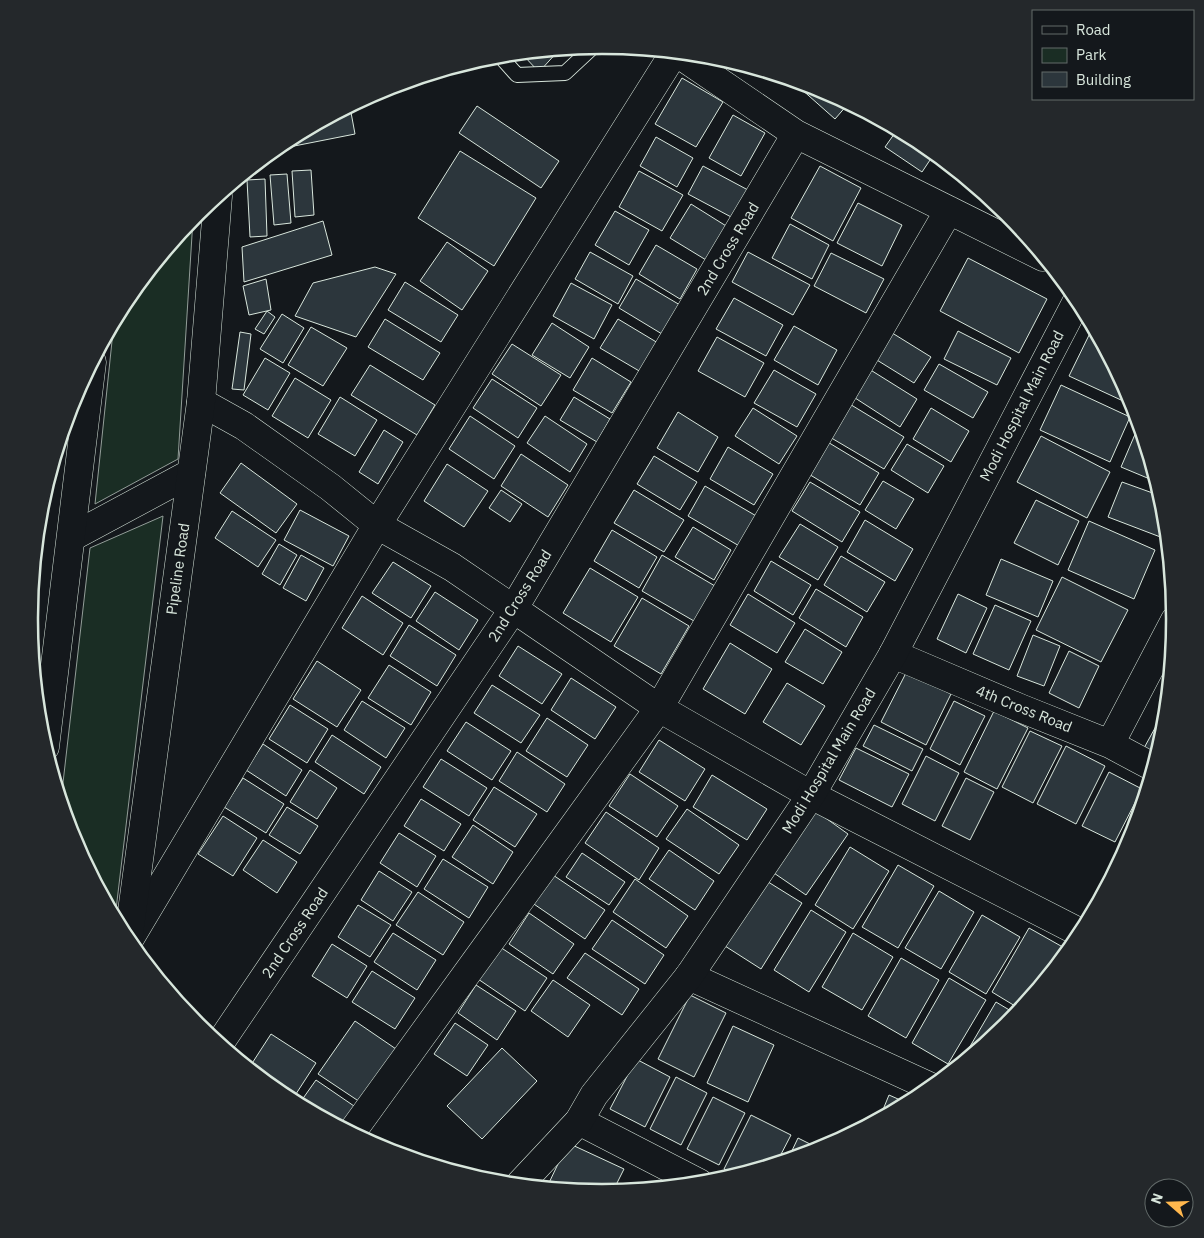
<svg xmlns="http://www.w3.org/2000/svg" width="1204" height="1238" font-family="'IBM Plex Sans',sans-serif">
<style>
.green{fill:#1a2d24;stroke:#939e99}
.building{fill:#2c363c;stroke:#d8e6dc}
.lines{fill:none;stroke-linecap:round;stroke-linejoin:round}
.lane-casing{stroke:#d8e6dc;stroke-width:16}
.street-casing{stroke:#d8e6dc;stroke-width:29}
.secondary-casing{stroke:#d8e6dc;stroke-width:29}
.lane{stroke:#14181c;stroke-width:14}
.street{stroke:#14181c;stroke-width:28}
.secondary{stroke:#14181c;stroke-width:28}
.labels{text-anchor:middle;stroke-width:4;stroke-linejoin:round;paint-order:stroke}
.street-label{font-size:15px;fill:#d8e6dc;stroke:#14181c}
.rim{fill:none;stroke:#d8e6dc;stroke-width:2.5}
</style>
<rect width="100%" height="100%" fill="#14181c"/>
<path class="green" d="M193 219 178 459 95 504 114 322 126 300Z
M163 516 115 918 72 838 61 800 90 548Z"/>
<path class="building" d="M559 50 539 72 522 54Z
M682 78 723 102 696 147 655 124Z
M791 80 822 89 848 104 835 119Z
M477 106 559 161 541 188 459 133Z
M350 107 355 134 274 150 284 142Z
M733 115 765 133 741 176 709 158Z
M897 130 921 143 934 154 922 172 885 147Z
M656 137 693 158 677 187 640 166Z
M460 151 536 198 494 266 418 218Z
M703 166 748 190 733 218 688 194Z
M820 166 861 188 833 241 791 218Z
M311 170 314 215 295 217 292 171Z
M639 171 683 195 662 231 619 207Z
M287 174 291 223 274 225 270 175Z
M265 179 267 236 250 237 247 180Z
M858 203 902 225 882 266 837 243Z
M691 204 731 229 711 263 670 238Z
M615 211 649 230 629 265 595 245Z
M323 221 332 255 244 282 242 247Z
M790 224 829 245 812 279 772 258Z
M447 242 488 271 462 310 420 281Z
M656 245 697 269 680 299 639 274Z
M590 252 633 276 618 304 575 279Z
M748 252 810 285 793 315 732 282Z
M831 253 884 279 866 313 814 286Z
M968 258 1047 299 1019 353 940 311Z
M375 267 396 274 356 337 295 316 313 283Z
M266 279 271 310 249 315 243 286Z
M636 279 680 305 662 334 619 308Z
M405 282 458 315 441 342 388 310Z
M571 283 612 305 594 339 553 316Z
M734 298 783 325 766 356 716 329Z
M267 311 275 317 264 334 255 329Z
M282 314 304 328 283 363 260 349Z
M385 319 440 353 423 380 368 347Z
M618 319 658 343 641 372 600 348Z
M552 323 589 347 570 378 532 355Z
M794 326 837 350 818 385 774 360Z
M311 327 347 348 323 386 288 365Z
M1093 327 1126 389 1121 400 1069 376Z
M889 331 931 357 914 383 872 357Z
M958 331 1011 358 997 385 944 359Z
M240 332 251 334 244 390 232 389Z
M717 337 764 363 745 397 698 371Z
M512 344 561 375 541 406 492 374Z
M265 358 290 373 268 410 243 395Z
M592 358 631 382 612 413 573 390Z
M939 364 988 392 973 418 924 390Z
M370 365 435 405 417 435 351 395Z
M869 369 917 399 900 427 852 396Z
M774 370 816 394 797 427 754 403Z
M295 378 331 400 308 438 272 416Z
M492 379 537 408 518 438 473 408Z
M1061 385 1130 417 1110 462 1040 430Z
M340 397 377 420 355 456 318 434Z
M574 397 610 419 597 442 560 420Z
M848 403 904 437 884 469 828 436Z
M753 408 797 436 779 464 735 436Z
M931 408 969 431 951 462 913 439Z
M678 412 718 437 698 472 657 448Z
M470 416 515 446 494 479 449 449Z
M545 416 587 444 570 472 527 443Z
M1139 425 1157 482 1121 467Z
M384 430 403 442 378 484 359 472Z
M1041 436 1110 472 1087 518 1017 482Z
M826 441 879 473 860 505 807 473Z
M907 444 944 466 928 493 891 470Z
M728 447 773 474 754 505 710 479Z
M521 454 568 485 548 517 501 486Z
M654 456 697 482 680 510 637 484Z
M241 463 297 504 276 533 220 493Z
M447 464 488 491 464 527 424 501Z
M883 481 914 499 896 529 865 510Z
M810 482 860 512 842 542 792 511Z
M1122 482 1161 496 1164 507 1166 529 1163 538 1108 517Z
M705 486 758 517 741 547 688 516Z
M501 490 522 504 510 522 489 508Z
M634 490 684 520 664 552 614 523Z
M1036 500 1079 521 1058 565 1014 543Z
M300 510 349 536 333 566 284 540Z
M232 511 276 540 258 567 215 538Z
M865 520 913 549 895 581 847 552Z
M1089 521 1155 550 1134 599 1068 570Z
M800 524 838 547 818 580 779 557Z
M693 527 731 550 714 580 675 557Z
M612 530 657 557 639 588 594 561Z
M279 544 297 555 280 585 262 574Z
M301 555 324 568 306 601 283 588Z
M662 555 715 586 694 621 642 591Z
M841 556 885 582 867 612 824 585Z
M1001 559 1053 581 1038 617 986 595Z
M771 561 811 585 793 615 754 591Z
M393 562 431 586 411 618 372 593Z
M590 568 638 597 611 642 563 613Z
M1062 577 1128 610 1101 662 1036 630Z
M816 589 863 617 846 647 799 618Z
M435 592 478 620 459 650 416 621Z
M748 594 795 623 777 653 730 625Z
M958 594 987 608 966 653 937 639Z
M362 596 403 623 383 655 342 628Z
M642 598 689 626 661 674 614 646Z
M995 605 1031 621 1009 670 973 654Z
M409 625 456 655 437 686 390 656Z
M805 629 842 652 823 684 785 662Z
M1033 635 1060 646 1044 686 1017 676Z
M730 643 772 669 745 714 703 689Z
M518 646 562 674 542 704 499 676Z
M1069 651 1099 666 1079 708 1049 693Z
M317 661 361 690 337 727 293 699Z
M389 665 431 692 411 725 368 698Z
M907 671 951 694 926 745 881 722Z
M571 678 616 707 595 739 551 710Z
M787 683 825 706 801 745 763 722Z
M492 685 540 715 521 743 474 713Z
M362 701 405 728 386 758 344 730Z
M954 701 985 716 960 765 930 749Z
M290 705 328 729 307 763 269 739Z
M1166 708 1164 731 1157 755 1144 748Z
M994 711 1028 728 997 789 964 772Z
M547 718 588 745 567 777 526 751Z
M466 722 511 751 492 780 447 751Z
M874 725 923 749 912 771 863 746Z
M1030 731 1062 746 1033 803 1002 787Z
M332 735 381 767 364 794 315 762Z
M659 740 705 769 685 801 639 772Z
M263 744 302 770 286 796 246 770Z
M1066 746 1105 766 1076 824 1037 804Z
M856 748 909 774 892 807 839 780Z
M517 752 565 784 547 812 499 781Z
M926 756 959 773 935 821 902 804Z
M441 759 487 788 469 816 423 787Z
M310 770 337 788 317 819 290 802Z
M1109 772 1142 789 1115 842 1082 826Z
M630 774 678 806 657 837 609 806Z
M712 775 767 809 747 840 693 807Z
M243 778 284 804 266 833 224 807Z
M966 778 994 792 970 840 942 826Z
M494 787 537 814 515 847 473 820Z
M1145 795 1132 839 1126 848 1120 845Z
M421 799 461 824 444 851 404 826Z
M287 807 318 826 300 854 269 835Z
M687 809 739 845 719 874 666 839Z
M813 809 848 834 806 895 771 871Z
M606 812 659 848 639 880 585 843Z
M223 816 257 838 233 876 198 854Z
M473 825 513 852 493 884 452 857Z
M399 833 436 856 417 887 380 863Z
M263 840 297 862 277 893 243 870Z
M850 847 889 871 853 929 815 905Z
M669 850 714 881 695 910 649 879Z
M582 853 625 882 609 905 566 877Z
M443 859 488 887 469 918 424 889Z
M898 865 934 886 898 948 862 927Z
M379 871 412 892 393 921 361 900Z
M547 871 605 910 585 939 528 900Z
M635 879 688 916 666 948 613 912Z
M765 880 802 903 761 969 725 946Z
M939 891 974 912 941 969 905 948Z
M418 892 464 922 443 955 396 925Z
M358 905 391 925 370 957 338 937Z
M811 910 846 932 809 992 774 970Z
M529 913 574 944 553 974 509 944Z
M982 915 1020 937 986 994 949 972Z
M612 920 664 955 645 984 592 949Z
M1029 928 1068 950 1020 1009 992 992Z
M393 933 436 960 417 990 374 962Z
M853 933 893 957 862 1010 822 987Z
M332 944 367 966 347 998 312 976Z
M500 947 547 978 525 1011 478 979Z
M585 953 639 989 622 1015 567 978Z
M901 958 939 980 906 1038 868 1016Z
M372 971 415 998 395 1029 352 1002Z
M949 978 986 1000 948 1064 912 1043Z
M553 980 590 1005 568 1037 531 1011Z
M476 985 516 1011 497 1040 458 1013Z
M690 995 726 1013 694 1077 658 1059Z
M996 1002 1016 1014 1007 1025 968 1057 965 1055Z
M355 1021 396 1049 360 1102 318 1074Z
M455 1023 488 1045 467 1076 434 1054Z
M733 1026 774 1045 748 1102 707 1083Z
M271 1034 316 1063 294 1097 249 1068Z
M502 1048 537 1081 482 1139 447 1106Z
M636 1059 670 1077 645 1127 610 1109Z
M676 1077 707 1093 681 1145 650 1129Z
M316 1080 354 1106 341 1126 299 1104Z
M889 1095 907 1103 880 1117Z
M713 1097 745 1113 719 1165 687 1149Z
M751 1115 791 1135 777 1162 736 1175 724 1169Z
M798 1138 820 1149 788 1159Z
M568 1143 624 1169 613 1191 602 1192 547 1187Z"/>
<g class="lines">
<g class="lane-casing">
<path id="lane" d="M500 56 517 75 565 73 593 47"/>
</g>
<g class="street-casing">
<path id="street" d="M677 53 796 134 1043 257
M201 402 244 426 330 487 377 525 452 567 659 708 811 795 1081 933
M72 537 191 473
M893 654 1020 708 1110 744 1153 767
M1110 744 1175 620
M129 940 377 525 674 53
M689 976 931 1087
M220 1043 514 608 796 134
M579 1121 699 1183
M352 1132 659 708 949 210"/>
</g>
<g class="secondary-casing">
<path id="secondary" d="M45 747 92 362
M128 941 201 402 218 196
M520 1184 579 1121 594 1095 689 976 811 795 893 654 1078 299"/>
</g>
<use href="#lane" class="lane"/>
<use href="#street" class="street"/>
<use href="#secondary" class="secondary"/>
</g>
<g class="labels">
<g class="street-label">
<text transform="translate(728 249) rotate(-59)" y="5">2nd Cross Road</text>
<text transform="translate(1022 406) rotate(-63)" y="5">Modi Hospital Main Road</text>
<text transform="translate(178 569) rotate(-82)" y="5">Pipeline Road</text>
<text transform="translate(520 596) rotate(-58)" y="5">2nd Cross Road</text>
<text transform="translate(1024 709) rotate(22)" y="5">4th Cross Road</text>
<text transform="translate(829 761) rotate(-59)" y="5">Modi Hospital Main Road</text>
<text transform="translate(295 933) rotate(-56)" y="5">2nd Cross Road</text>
</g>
</g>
<path d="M0 0H1204V1238H0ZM602 54H602A564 564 0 0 1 1166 618V620A564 564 0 0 1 602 1184H602A564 564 0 0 1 38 620V618A564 564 0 0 1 602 54Z" fill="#24282b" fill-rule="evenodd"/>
<path class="rim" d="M602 54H602A564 564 0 0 1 1166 618V620A564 564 0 0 1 602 1184H602A564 564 0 0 1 38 620V618A564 564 0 0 1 602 54Z"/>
<rect x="1032" y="10" width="162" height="90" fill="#14181c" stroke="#626a69"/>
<rect x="1042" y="26" width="25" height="8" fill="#14181c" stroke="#626a69"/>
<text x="1076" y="35" font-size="15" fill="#d8e6dc">Road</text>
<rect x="1042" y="48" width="25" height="15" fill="#1a2d24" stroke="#626a69"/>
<text x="1076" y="60" font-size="15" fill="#d8e6dc">Park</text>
<rect x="1042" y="72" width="25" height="15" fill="#2c363c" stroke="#626a69"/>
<text x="1076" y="85" font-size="15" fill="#d8e6dc">Building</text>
<g transform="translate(1169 1203) rotate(290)"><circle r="24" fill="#14181c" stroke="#626a69"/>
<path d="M0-4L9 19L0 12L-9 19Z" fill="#ffb74d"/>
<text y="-8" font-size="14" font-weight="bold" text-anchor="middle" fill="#d8e6dc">N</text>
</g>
</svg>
